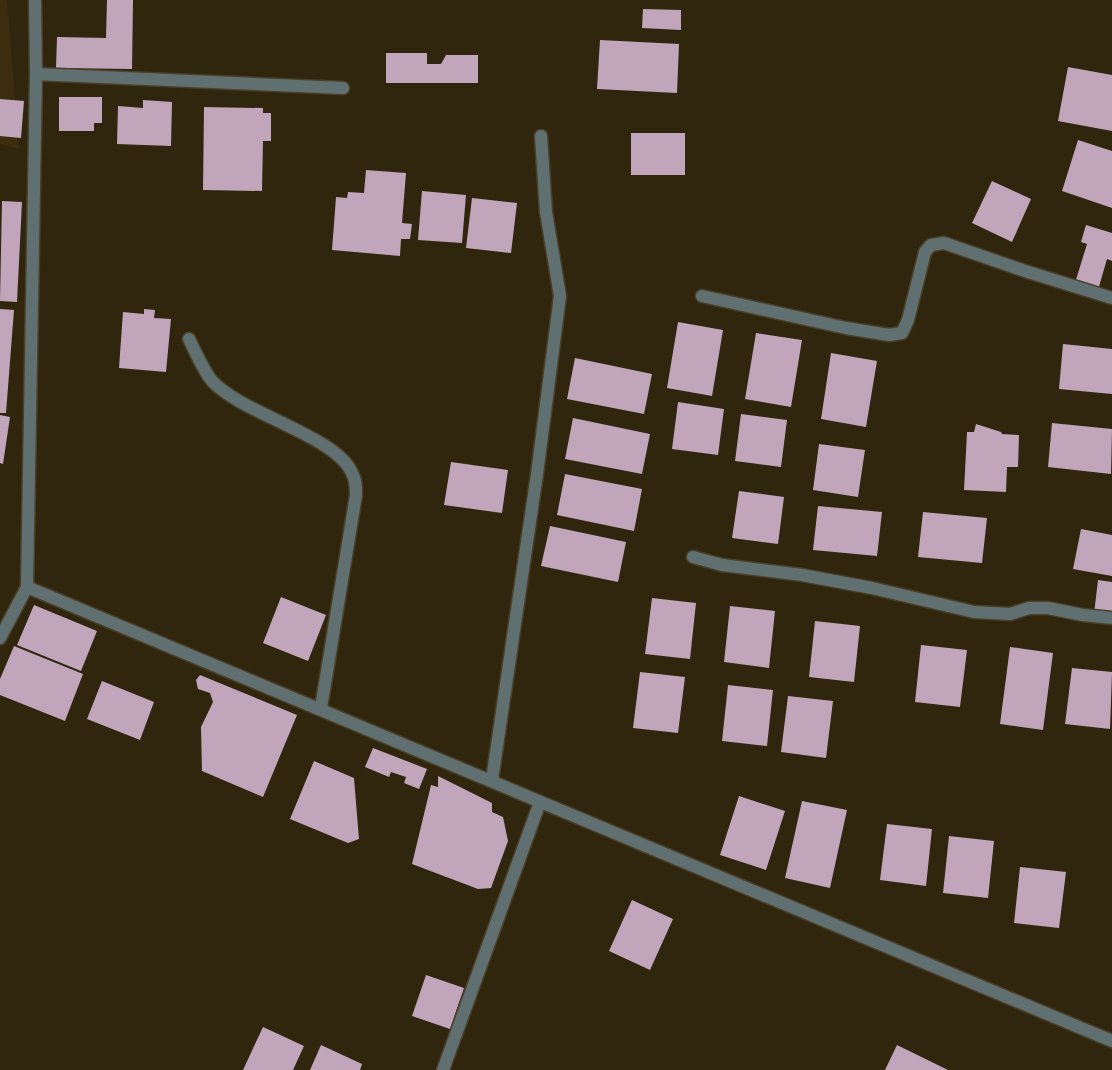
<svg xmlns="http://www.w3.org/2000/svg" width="1112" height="1070" font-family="'Roboto Condensed',sans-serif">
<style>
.built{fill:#3b2d0d}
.building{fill:#c1a6bb}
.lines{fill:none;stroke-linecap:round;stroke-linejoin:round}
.minor-casing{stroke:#4a4029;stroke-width:15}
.minor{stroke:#607070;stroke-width:12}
</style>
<rect width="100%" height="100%" fill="#30250d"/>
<path class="built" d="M0 0H7L19 149 0 144Z"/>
<path class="building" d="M107 0H133L132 69 56 68 57 37 106 38Z
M643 9 681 10V30L642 28Z
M600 40 679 44 677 93 597 89Z
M386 53H427V64H441L446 55H478V83H386Z
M1068 67 1112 75V131L1058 121Z
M59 97H102V123H94V131H59Z
M0 99 24 101 21 138 0 136Z
M143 100 172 102 171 146 117 144 118 106 143 108Z
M204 107 263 108V113H271V141H263L262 191 203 190Z
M631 133H685V175H631Z
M1078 140 1112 151V208L1062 191Z
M366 170 406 173 402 223 412 224 410 239H401L400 256 332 250 336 197 347 198 348 192 364 193Z
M992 181 1031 199 1012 242 972 223Z
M422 191 466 195 462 243 418 240Z
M472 198 517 203 511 253 466 248Z
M2 201 22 202 17 302 0 301Z
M1086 225 1112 233V261L1107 259 1098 290 1075 283 1087 244 1081 242Z
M0 309 14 310 6 413H0Z
M144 309 155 310 154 318 171 319 166 372 119 368 123 312 144 314Z
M678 322 723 330 712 396 667 388Z
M756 333 802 340 791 407 745 399Z
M1063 344 1112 349V394L1059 389Z
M831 353 877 361 866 427 821 419Z
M575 358 652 374 644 414 567 399Z
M678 402 724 409 718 455 672 449Z
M741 414 787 420 781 467 735 461Z
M0 415 10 417 3 464 0 463Z
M573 418 650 434 642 474 565 459Z
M1052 423 1112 429 1111 474 1048 467Z
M976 424 1001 432 1002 434 1019 435 1018 467H1007L1006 492 964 490 967 432H974Z
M819 444 865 450 858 497 813 490Z
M451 462 508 470 502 513 444 505Z
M565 474 642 489 634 531 557 515Z
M739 491 784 497 778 544 732 538Z
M818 506 882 512 877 556 813 550Z
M923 512 987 518 982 563 918 557Z
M550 526 626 542 618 582 541 566Z
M1081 529 1112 535V576L1073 569Z
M1098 580 1112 582V616L1094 614Z
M281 597 326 615 308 661 263 643Z
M652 598 696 603 690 659 645 654Z
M34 605 97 631 81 671 17 645Z
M730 606 775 611 769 668 724 662Z
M815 621 860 626 854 682 809 677Z
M921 645 967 650 960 707 915 702Z
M14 646 83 674 65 721 0 695V679Z
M1010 647 1053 653 1043 730 1000 724Z
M1072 668 1112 672 1110 729 1065 724Z
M640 672 685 677 678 733 633 728Z
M200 675 297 715 263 797 202 771 201 727 213 702 210 693 198 689 196 680Z
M102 681 154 702 140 740 87 719Z
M728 685 773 690 767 746 722 741Z
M788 696 833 701 826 758 781 752Z
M373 748 427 769 419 789 404 783 406 777 391 772 389 777 365 767Z
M314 761 354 778 359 839 348 843 290 819Z
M438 776 492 803V812L503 817 508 841 491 888 478 889 412 864 431 785 438 787Z
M739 796 785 811 766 870 720 855Z
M802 801 847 810 830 888 785 878Z
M887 824 932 829 926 886 880 880Z
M949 836 994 841 988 898 943 893Z
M1020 867 1066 872 1059 928 1014 923Z
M632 900 673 919 650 970 609 951Z
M426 975 464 988 450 1029 412 1016Z
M263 1027 304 1046 293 1070H243Z
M321 1045 362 1064 360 1070H310Z
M897 1045 948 1070H885Z"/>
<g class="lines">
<g class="minor-casing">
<path id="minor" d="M36 74 343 88
M702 296 846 328 889 335 902 333 908 320 925 252 931 245 944 243 1025 271 1112 298
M189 339C195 351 205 374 213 382 245 415 336 436 352 473 356 480 356 487 356 495L321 708
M693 557 722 565 802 575 872 588 974 612 1010 614 1029 608H1048L1083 615 1112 618
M27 587C389 736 750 889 1112 1041
M0 638 27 587 36 74 35 0
M492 780 537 474 560 296 546 212 541 136
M443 1070 540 802"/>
</g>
<use href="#minor" class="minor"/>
</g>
</svg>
